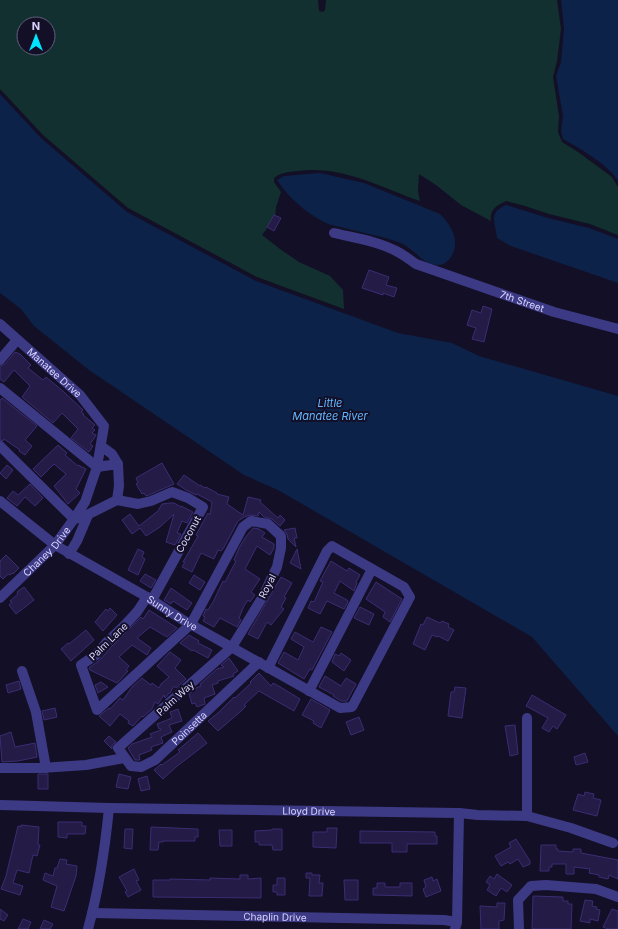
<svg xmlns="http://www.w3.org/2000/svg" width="618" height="929" font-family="Inter,sans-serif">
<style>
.green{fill:#12302f;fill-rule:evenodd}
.water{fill:#0c2248}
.building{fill:#241b47;stroke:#3b2d73}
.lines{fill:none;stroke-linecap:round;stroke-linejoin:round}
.minor{stroke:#3d3a85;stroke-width:10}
.labels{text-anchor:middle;stroke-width:4;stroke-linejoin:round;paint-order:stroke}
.street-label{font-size:10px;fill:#d9d4ff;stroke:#130f26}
.water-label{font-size:11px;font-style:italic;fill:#62b6ff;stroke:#130f26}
</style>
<rect width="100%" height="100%" fill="#130f26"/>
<path class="green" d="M0 0H318L319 11 323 12 325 10 326 0H557L561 29 557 61 553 77 559 116 558 132 562 142 578 152 612 177 618 187V235L590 224 549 214 525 206 506 201C497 205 489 210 491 221L461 205 436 185 419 174 418 191 420 201C380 187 341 165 298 171 289 172 281 172 274 178V182L281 192 276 207 275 218 262 235 280 249 299 262 330 276 343 290 344 309 257 277 128 208 43 135 0 89ZM24 24H48V48H24Z"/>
<path class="water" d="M561 0H618V181C609 165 579 148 563 139L561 131 563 116 556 76 561 62 564 29Z
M0 94 41 138 127 212 256 281 398 333 452 343 479 356 618 396V736L532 637 278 490 244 475 89 370 34 326 21 309 0 293Z
M320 173 364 183 440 214C451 225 461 241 451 257 448 261 444 265 439 265 424 266 415 250 403 244 384 236 361 233 341 227 336 226 329 225 324 222 306 213 288 197 277 180L284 176Z
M506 205 548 218 589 228 618 239V283L511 246 497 238C495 221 488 213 506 205Z"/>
<path class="building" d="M274 215 281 218 274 231 267 227Z
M369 270 389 277 386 285 397 288 394 297 383 293V295L362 288Z
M483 306 492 309 484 342 472 339 476 328 467 325 472 310 481 313Z
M15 352 20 354 31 365 28 368 43 380 46 377 63 391 83 410 81 412 84 414 83 415 95 425 92 428 95 430 92 433 96 435 95 437 90 444 93 446 89 452 71 438 78 429 62 413 53 423 22 397 30 386 14 370 4 382 0 379V366L5 364Z
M2 398 37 426 25 440 32 446 25 455 19 451 20 450 4 439 3 441 0 440V400Z
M58 445 67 453 65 455 78 466V465L86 469 76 489 80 493 68 504 54 486 66 474 54 464 41 477 33 469Z
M162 463 174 484 149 495 146 496 144 493 142 494 136 484 138 483 136 478Z
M7 465 13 470 6 479 0 473Z
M184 475 200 486V485L205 488 206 487 217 493V494L229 497 227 504 243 515 248 497 261 500 260 502 278 518 280 515 285 520 280 526 272 519 264 517 259 512 258 516 250 515 244 517 238 521 223 549 221 551 218 550 214 559 201 553 192 572 182 567 185 562H183L198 536 196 535 208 513 210 515 212 502 197 494 196 495 186 490 177 484Z
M30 484 43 498 35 506 25 497 17 506 7 498 13 491 18 495Z
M170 503H174L181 507V506L193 512 187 523 182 521 177 533 181 534 175 545 166 542 174 514 160 527 146 536 140 528 132 534 122 520 130 514 139 526 158 511 162 504Z
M253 528 259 529 265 533 262 537 274 544V548L270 555 257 546 245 569 260 579 251 592 255 595 250 602 248 600 244 606 239 618 241 620 237 627 220 618 214 627 203 621 205 617 203 616 206 609 208 610 213 602 223 581 225 582 236 561 234 560 239 548 245 538Z
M295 528 297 538H294L296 547 288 539 287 534 284 530Z
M138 549 144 552 142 557 145 559 138 575 128 570Z
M297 549 301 569 290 563Z
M6 555 19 568 13 574 12 573 10 575 8 574 3 579 0 576V561Z
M331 561 347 571 349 568 360 575 356 582 357 583 354 591 340 581 334 593 347 600 348 602 344 609 327 601 320 614 308 608 311 601 314 602 323 582 320 581Z
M145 574 156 580 151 588 140 581Z
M194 575 205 582 200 590 189 583Z
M281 577 292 583 284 597 286 598 281 607 284 609 271 625 267 622 258 639 248 634Z
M376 582 402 599 390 622 383 617 385 612 366 599Z
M24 587 34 600 16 614 9 605 12 602 10 601 18 594 17 592Z
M171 588 192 603 187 610 173 601 171 604 164 600Z
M360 607 374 614 369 625 354 618Z
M110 608 117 615 103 631 95 622 106 609 108 611Z
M149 610 177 628 167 637 150 627 137 638 151 648 147 655 132 645 119 657 129 666 126 670 128 671 117 683 90 670 89 668 101 659 111 647 141 617 143 619Z
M427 617 440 623 442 621 449 624 448 627 454 630 448 641 438 636 437 637 432 635 425 650 413 644 421 624 423 625Z
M321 627 332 632 312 670 310 669 304 679 278 663 284 652 298 660 304 647 291 639 295 632 313 642Z
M86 630 94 640 71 661 61 649 68 643 69 644Z
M189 635 199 641 198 643 212 650 208 658 193 650 192 651 180 643Z
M170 652 181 660 175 668 186 679 176 688 174 686 170 693H169L165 698 164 695 158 704 155 702 152 709 143 717 142 716 133 726 128 723 129 721 120 714 110 726 99 716 109 708 110 709 120 698 123 700 132 687 142 678 151 685 152 683 159 688 161 684 169 677 157 666Z
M341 653 351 660 344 671 332 662 335 654 339 656Z
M229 658 238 671 233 674 234 676 218 681V683L212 685 215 694 204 698 205 704 197 707 195 703 192 704 189 694 194 689 201 686 200 684 217 669 224 667 221 665Z
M259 673 271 686 273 683 277 685 300 699 294 711 259 691 244 705 246 706 240 712 218 731 208 721 218 713 234 697 235 698 251 683 250 682Z
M325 676 341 686 346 678 356 684 347 701H341L333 696 334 695 319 687Z
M19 681 21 689 8 693 6 685Z
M101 682 108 687 98 693 95 685Z
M455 687 466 688 462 718 448 716 451 692H454Z
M532 695 566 715 557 729 553 726 549 732 542 728 548 718 526 706Z
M311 699 330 710 321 728 313 723 314 721 302 715Z
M55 708 57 717 44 720 42 711Z
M178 709 182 721 169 725 172 732 161 737 163 743 151 747 152 750 139 755 140 760H135L128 748 132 744 152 737 150 734 161 730 160 728 159 729 157 724 172 718 170 712Z
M359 717 364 730 351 735 346 722Z
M515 725 518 754 510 756 505 726Z
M11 732 15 747 35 743 37 757 18 761 2 762 0 736Z
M198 733 207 743 176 767 163 779 154 770 161 764 162 765 180 752 178 750Z
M109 736 116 742 112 745V749L104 741Z
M585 753 588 762 576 765 574 757Z
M38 774H48V789H38Z
M119 774 131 777 128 789 116 787Z
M147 776 150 789 141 791 138 779Z
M585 792 594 794 593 798 601 800 597 816 573 810 578 794 584 796Z
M58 822H82V826H86L85 834H67V838L58 837Z
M21 825 39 827 38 845H40L37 856 33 855 29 873 17 870 13 883 23 886 20 895 1 889 6 876 18 826 21 827Z
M151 827 198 829V837H195V841H163V842H159L158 850H150Z
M327 828H337L336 848 313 847V832H327Z
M125 829H133L132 849 124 848Z
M272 829H282V850H273L272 845H259V842H255V831L272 830Z
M219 830H232V846H220Z
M360 831 435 832V836H437V844H407V852H392V843H360Z
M516 839 530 861V864L523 867 518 859 510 864 508 862 501 866 495 856 511 847 509 843Z
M541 845H556V849H558V851L573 852V849H581V853L618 860V879L609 875 608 879 599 877V875L589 873 590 869 574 867V874H566V864H552V867H549V871H540Z
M60 859 67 860 66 864 77 866 76 876 64 911 51 907 57 886 43 880 45 873 53 876 55 868H57Z
M134 869 139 880 136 881 141 890 128 897 125 892 127 891 119 877Z
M306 873H312V875H320L319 883H323L322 896H309L310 878H306Z
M497 874 512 885 507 892 501 888 496 896 487 890 490 885 486 882 490 876 494 879Z
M240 875H248V879L261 878V898L153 897V880H170V879L210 880V878L240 879Z
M432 877 433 881 437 879 441 891 426 897 423 889 426 887 424 880Z
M277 878H285V895H277V892H273V885H277Z
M344 880H358V900H345Z
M377 883H385V887H400V883H412V896L373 895V888H377Z
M533 896 563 897V901H568V904H572L571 929H532Z
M585 900 593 901 592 906 597 907 596 909 600 910 598 921 590 919V923L580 921Z
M497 903H505L504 920 499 921V929H481L480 906 497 907Z
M0 909 8 915 4 921 0 919Z
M612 909 618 911V929H608L603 927Z
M23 919 31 922 28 929H18Z
M44 920 53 924 50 929H40Z"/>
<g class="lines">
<g class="minor">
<path id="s1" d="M334 233C355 238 378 241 398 252 404 255 410 260 416 264L554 312 618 329"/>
<path id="s2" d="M0 324 80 395 104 426 97 467 118 464 119 486 117 500"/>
<path d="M0 360 17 340"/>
<path d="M0 388 97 467 85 502 74 519 0 446"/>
<path d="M101 446 112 454 118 464"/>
<path d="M117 500 138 504 151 501 172 492 188 498 203 507 152 600"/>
<path id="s3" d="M0 501 55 545 147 597 183 620 340 708 352 707 410 597 404 587 332 546 327 551 268 668"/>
<path d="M69 554 77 541 88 515"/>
<path id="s4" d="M147 597 137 612 124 626 106 643 96 655 81 665 97 710 191 624 243 527 251 521 268 524 281 536V548L277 567 262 598 232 647 118 748 131 766 141 767 155 760 259 662"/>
<path id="s5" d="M0 598 55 545 74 519 83 517 117 500"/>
<path d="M22 671 36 712 46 768"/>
<path d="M309 691 372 569"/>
<path d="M0 768H41L86 765 124 758"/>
<path id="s6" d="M0 805 109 808 459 813 478 815 527 816 571 828 613 843"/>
<path d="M527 816V718"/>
<path id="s7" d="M92 913 444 920 457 922"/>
<path d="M88 929C99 889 105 849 109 808"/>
<path d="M455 929 457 922 459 813"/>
<path d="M519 929 518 900 531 886 546 885 596 889 618 897"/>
</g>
</g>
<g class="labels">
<g class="street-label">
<text dy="4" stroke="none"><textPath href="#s1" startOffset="201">7th Street</textPath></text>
<text dy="4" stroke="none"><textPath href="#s2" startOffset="73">Manatee Drive</textPath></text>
<text transform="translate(188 534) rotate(-61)" y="4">Coconut</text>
<text dy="4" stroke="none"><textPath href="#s5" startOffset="66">Chaney Drive</textPath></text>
<text transform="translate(267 586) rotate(-63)" y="4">Royal</text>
<text dy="4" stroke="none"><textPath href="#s3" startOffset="206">Sunny Drive</textPath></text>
<text transform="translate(108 641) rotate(-44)" y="4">Palm Lane</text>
<text transform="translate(175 698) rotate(-42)" y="4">Palm Way</text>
<text dy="4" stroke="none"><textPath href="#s4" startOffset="796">Poinsetta</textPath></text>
<text dy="4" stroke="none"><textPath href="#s6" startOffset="309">Lloyd Drive</textPath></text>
<text dy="4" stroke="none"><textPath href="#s7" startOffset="183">Chaplin Drive</textPath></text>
</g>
<g class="water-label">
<text x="330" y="407">Little<tspan x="330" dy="13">Manatee River</tspan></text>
</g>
</g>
<g transform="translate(36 36)"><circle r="19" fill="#130f26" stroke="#625e7d"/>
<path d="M0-3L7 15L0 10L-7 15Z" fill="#00e5ff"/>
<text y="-6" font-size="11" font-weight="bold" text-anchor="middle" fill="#d9d4ff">N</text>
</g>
</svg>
